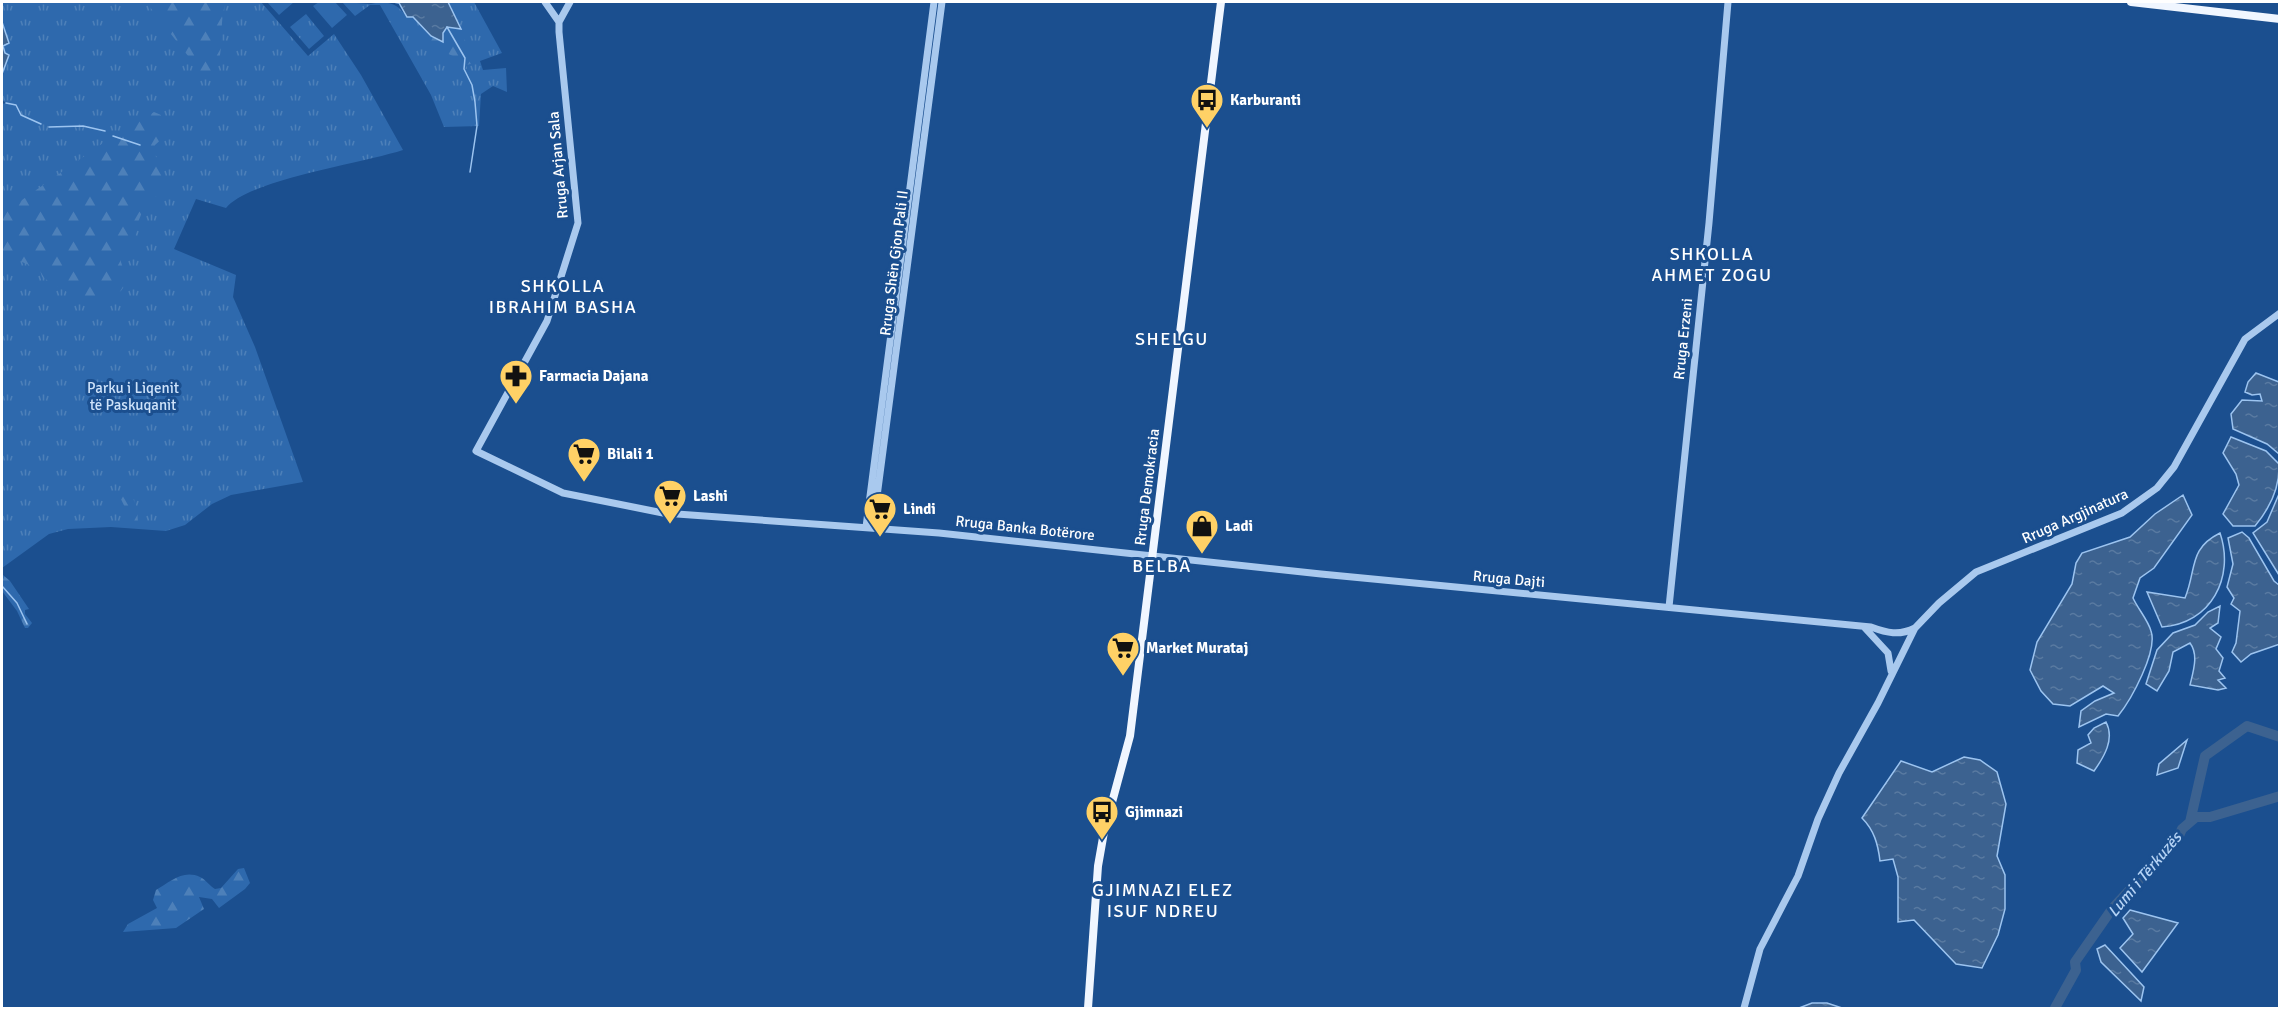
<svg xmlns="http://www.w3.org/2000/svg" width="2281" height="1010" font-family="Signika,sans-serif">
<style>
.grass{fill:url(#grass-tufts)}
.forest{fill:url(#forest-firs)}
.garden{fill:#2e69ad}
.water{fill:url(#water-ripples);stroke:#9cc4f0;stroke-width:1.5}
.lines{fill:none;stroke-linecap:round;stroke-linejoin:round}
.stream{stroke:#9cc4f0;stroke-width:1.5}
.river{stroke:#3c6290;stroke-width:10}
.minor{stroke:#a9c9ee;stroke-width:7}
.major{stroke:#f0f6ff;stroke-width:8}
.labels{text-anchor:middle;stroke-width:6;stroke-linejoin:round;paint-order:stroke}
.poi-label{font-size:15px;font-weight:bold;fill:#fff;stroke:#1b4f8f;text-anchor:start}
.street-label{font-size:15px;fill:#fff;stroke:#1b4f8f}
.park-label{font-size:15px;fill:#cfe3fa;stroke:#1b4f8f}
.water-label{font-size:16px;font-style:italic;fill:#b5d3f5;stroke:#1b4f8f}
.quarter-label{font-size:18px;letter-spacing:1.5px;fill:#fff;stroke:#1b4f8f}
</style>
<defs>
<pattern id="grass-tufts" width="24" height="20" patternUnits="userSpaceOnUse" patternTransform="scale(1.5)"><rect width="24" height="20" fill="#2e69ad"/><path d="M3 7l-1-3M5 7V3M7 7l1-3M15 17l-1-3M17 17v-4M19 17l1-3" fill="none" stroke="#4d80b9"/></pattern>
<pattern id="forest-firs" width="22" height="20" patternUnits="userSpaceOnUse" patternTransform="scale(1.5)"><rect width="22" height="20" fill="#2e69ad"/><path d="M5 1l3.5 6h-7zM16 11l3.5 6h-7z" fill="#4d80b9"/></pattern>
<pattern id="water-ripples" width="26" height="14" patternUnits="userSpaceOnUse" patternTransform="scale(1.5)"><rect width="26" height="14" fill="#3c6290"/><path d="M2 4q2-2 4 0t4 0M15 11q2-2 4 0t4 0" fill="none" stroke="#597aa1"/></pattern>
</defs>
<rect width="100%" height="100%" fill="#1b4f8f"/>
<path class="grass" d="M2 2H261L308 56 334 34 361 75 403 150C363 163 248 180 226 208L196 199 174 249 236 275 233 297 255 347 303 482 231 495 212 504 185 525 166 531 111 527 68 529 49 534 2 568V104L6 103 2 100C2 81 5 63 3 46L7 43 2 22Z
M342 2 371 4C390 0 397 4 407 17H412L422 26 452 8 448 2H474L502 53 480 61 483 70 506 68 507 92 493 86 481 94 479 126 444 127 431 95 380 5H370L355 16Z
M306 14 324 36 309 49 290 27Z"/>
<path class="forest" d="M146 2H226C216 27 230 62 206 79Z
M422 26 431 36 443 42V33L447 27 461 29 466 43 474 48 473 55 477 57 473 63 467 65V69L458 67 455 57 442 51 441 46 421 45 418 32Z
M154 112 161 115 166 135 155 145 154 154 164 167 157 196 146 202 135 230V240C104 257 133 267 123 288 119 295 114 293 107 295 75 301 69 293 42 277L40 270 2 253V214L113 136Z
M130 491 137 508 138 523 134 526 119 495Z
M2 567 3 575 10 581 29 609 25 610V614L32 623 28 628H25L17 611 2 591Z
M244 868 250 883 245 889 219 908 212 899 199 897 204 909 176 928 123 932 128 924 157 908 153 900 156 890C170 882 183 869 200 877 205 879 210 886 215 889L221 888 238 869Z"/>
<path class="garden" d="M267 2H294L279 15Z
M319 2H335L347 15 332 28 313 6Z"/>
<path class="water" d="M393 2H448L461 29 447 27 443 33V42L431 36 413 17H407L399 3Z
M2 22 9 43 3 46 5 53 9 55 2 74Z
M2256 373 2279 382V454L2267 444 2233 429 2231 414 2242 400 2262 401 2260 394 2252 395 2245 392 2248 382Z
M2231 437 2266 451 2279 464C2280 487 2270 508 2255 526H2233L2223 514 2239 485 2236 474 2223 453Z
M2279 494V575L2253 533 2267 522Z
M2183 495 2192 515 2154 568 2140 578 2133 598C2138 609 2148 620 2151 631 2158 651 2131 700 2118 716L2106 714 2079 727 2081 711 2095 701 2114 693 2103 686 2070 706 2053 704 2041 691 2030 670 2037 642 2072 584 2076 563 2082 553 2130 537 2155 514Z
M2242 532 2249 538 2274 581 2279 585 2280 644 2251 654 2241 662 2232 652 2236 643 2240 611 2231 604 2234 598 2227 587 2233 564 2228 538Z
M2220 533C2235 577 2211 624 2162 627L2147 592 2185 598C2197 569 2188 549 2220 533Z
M2220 606 2218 623 2210 628 2221 637 2216 649 2223 658 2219 671 2225 678 2218 680 2226 688 2218 690 2190 685C2193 672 2199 655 2190 643L2173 652 2169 671 2157 691 2146 684 2157 650 2173 633 2195 625 2208 612Z
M2106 722C2115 739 2104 757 2094 771L2077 763 2078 750 2091 743 2088 735 2094 728Z
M2187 740 2178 768 2157 775 2159 764Z
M1964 757 1980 760 1997 772 2006 804 1997 856 2005 875V909L1998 935 1982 968 1956 964 1914 920 1898 922V877L1893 859 1880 861C1878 844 1874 830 1862 818L1901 761 1932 772Z
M2130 910 2178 923 2142 972 2120 948 2133 934 2123 918Z
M2105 945 2144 987 2141 1001 2101 962 2097 949Z
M1812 1003H1827L1842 1008H1799Z"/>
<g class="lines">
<path class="stream" d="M447 27 465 58 464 69 472 85 475 102 477 126 470 172
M6 103 16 105 21 115 41 124
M49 127 83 126 105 131
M113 136 140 145
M2 586 17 603 27 624"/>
<path class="river" d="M2190 822 2205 756 2247 726 2280 737
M2055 1008 2076 970 2075 962 2112 909 2178 838 2182 829 2196 817H2210L2280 796"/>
<path class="minor" d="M545 2 559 22
M570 2 559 22V32L578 223 547 321 476 451 563 493 663 513 939 533 1321 574 1871 627C1887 633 1899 636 1915 628
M866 527 934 2
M873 527 942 2
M1669 607 1709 223 1728 2
M1864 627 1888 653 1891 671
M1744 1008 1760 949 1798 876 1818 819 1839 773 1878 703 1915 628 1939 603 1976 572 2122 513 2157 488 2174 467 2245 339 2280 313"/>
<path class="major" d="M2131 2 2280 19
M1088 1008 1098 866 1104 832 1130 736 1221 2"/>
</g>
<defs>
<g id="bus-pin" transform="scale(1.725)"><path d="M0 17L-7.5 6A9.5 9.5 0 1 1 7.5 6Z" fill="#ffd166" stroke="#1b4f8f"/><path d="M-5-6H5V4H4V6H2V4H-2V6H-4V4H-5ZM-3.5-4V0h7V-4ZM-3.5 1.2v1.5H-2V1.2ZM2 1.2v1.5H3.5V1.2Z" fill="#111"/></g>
<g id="pharmacy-pin" transform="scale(1.725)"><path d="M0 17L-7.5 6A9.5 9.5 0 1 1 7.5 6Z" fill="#ffd166" stroke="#1b4f8f"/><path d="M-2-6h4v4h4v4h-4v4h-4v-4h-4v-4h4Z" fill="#111"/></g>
<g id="supermarket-pin" transform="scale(1.725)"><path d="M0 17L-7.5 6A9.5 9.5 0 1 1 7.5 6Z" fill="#ffd166" stroke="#1b4f8f"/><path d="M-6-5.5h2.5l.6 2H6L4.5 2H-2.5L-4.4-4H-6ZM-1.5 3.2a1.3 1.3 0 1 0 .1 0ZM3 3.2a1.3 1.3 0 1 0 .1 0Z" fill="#111"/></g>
<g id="shop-pin" transform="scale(1.725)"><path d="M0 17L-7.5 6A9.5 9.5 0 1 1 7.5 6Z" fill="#ffd166" stroke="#1b4f8f"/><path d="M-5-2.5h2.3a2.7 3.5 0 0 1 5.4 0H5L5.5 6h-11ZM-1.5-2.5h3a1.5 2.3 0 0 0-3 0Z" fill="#111"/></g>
</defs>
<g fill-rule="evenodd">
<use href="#bus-pin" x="1207" y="100"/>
<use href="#pharmacy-pin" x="516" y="376"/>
<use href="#supermarket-pin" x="584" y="454"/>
<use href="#supermarket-pin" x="670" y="496"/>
<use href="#supermarket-pin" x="880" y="509"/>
<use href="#shop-pin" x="1202" y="526"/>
<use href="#supermarket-pin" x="1123" y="648"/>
<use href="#bus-pin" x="1102" y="812"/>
</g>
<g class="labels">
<g class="poi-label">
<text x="1230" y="105">Karburanti</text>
<text x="539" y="381">Farmacia Dajana</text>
<text x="607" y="459">Bilali 1</text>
<text x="693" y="501">Lashi</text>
<text x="903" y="514">Lindi</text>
<text x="1225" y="531">Ladi</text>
<text x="1146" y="653">Market Murataj</text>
<text x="1125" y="817">Gjimnazi</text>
</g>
<g class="street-label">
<text transform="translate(558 165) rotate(-95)" y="5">Rruga Arjan Sala</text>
<text transform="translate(894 263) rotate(-83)" y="5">Rruga Shën Gjon Pali II</text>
<text transform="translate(1683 339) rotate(-84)" y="5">Rruga Erzeni</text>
<text transform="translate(1147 487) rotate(-83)" y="5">Rruga Demokracia</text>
<text transform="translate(2075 516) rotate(-24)" y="5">Rruga Argjinatura</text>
<text transform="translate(1025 528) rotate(6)" y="5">Rruga Banka Botërore</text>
<text transform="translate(1509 579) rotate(5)" y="5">Rruga Dajti</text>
</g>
<g class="park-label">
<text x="133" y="393">Parku i Liqenit<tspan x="133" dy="17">të Paskuqanit</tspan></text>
</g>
<g class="water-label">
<text transform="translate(2144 874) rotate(-50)" y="6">Lumi i Tërkuzës</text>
</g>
<g class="quarter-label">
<text x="1712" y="260">SHKOLLA<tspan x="1712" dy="21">AHMET ZOGU</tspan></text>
<text x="563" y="292">SHKOLLA<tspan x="563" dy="21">IBRAHIM BASHA</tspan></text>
<text x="1172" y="345">SHELGU</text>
<text x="1162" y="572">BELBA</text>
<text x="1163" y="896">GJIMNAZI ELEZ<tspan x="1163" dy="21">ISUF NDREU</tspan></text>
</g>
</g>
<rect width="2281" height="1010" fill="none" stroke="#ffffff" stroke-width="6"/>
</svg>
